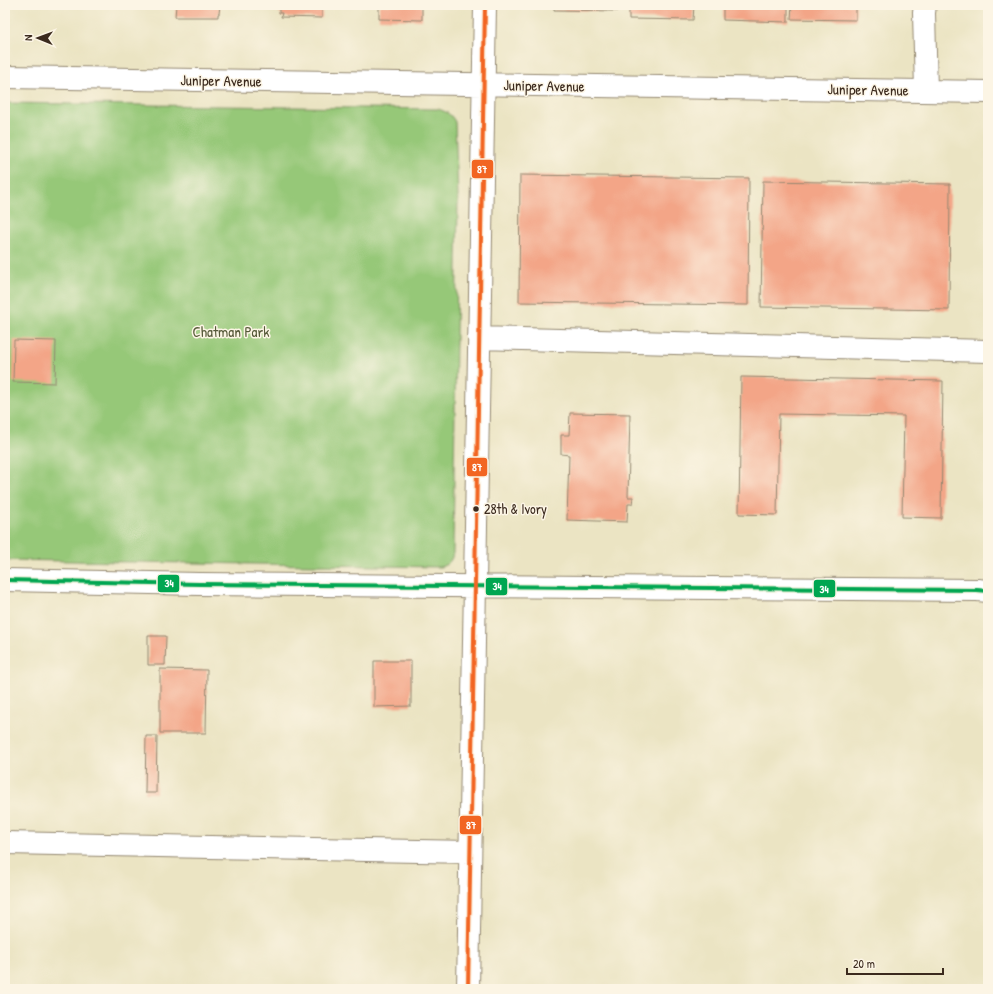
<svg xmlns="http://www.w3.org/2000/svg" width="993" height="994" font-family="'Patrick Hand',sans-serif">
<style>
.green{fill:#96c878;stroke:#68794b}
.building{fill:#f3a587}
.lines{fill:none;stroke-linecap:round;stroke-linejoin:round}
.minor-casing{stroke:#938770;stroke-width:24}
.path{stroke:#938770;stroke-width:2.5;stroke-dasharray:1 3;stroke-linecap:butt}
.minor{stroke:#fff;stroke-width:22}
.bus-1-casing{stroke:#fcf5e5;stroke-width:7}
.bus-2-casing{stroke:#fcf5e5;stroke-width:7}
.bus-1{stroke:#00a651;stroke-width:4}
.bus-2{stroke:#f26522;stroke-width:4}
.bus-dot{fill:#3b2a1e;stroke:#fcf5e5;stroke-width:1.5}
.labels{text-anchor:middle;stroke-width:3;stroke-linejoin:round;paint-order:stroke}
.bus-label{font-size:14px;fill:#3b2a1e;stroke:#fcf5e5;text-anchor:start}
.street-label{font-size:15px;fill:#3b2a1e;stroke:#fcf5e5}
.park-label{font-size:15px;fill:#565939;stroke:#fcf5e5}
.line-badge{stroke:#fcf5e5;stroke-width:1.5}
.badge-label{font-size:11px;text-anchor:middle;font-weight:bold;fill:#fff}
</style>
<rect width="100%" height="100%" fill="#fcf5e5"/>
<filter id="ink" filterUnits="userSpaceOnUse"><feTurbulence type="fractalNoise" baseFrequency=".025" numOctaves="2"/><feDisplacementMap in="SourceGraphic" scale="8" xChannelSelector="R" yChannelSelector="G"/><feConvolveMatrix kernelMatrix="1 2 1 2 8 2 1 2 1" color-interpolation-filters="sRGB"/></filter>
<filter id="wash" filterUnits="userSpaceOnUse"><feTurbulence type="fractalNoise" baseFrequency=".012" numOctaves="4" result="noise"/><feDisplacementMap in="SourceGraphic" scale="16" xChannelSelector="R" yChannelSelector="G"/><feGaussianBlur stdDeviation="0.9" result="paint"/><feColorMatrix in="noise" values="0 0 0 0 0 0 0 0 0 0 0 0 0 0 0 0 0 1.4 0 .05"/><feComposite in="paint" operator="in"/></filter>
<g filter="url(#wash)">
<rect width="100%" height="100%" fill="#ebe4c3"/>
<path class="green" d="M5 103 438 109C447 112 451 114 455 122L458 196 453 554C451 562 447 565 440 567L5 560Z"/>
<g id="blocks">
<path class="building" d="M176 5H220L219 14H218V17H175Z
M279 5H322V18L281 17 282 13H279Z
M379 5H422V20L379 19Z
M554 5H618V11L554 10Z
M629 5H694L693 20 629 19Z
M723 5H788V22L723 20Z
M792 5H856V20L791 19Z
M520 175 749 178 748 305 519 302Z
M763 181 950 184 949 310 761 307Z
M14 340 56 341 55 383 13 382Z
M741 377 943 381 941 518 902 517 904 416 779 414 777 515 739 514Z
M570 413 630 414 628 497H633L632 504H628L627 522 567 520 569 455 561 454V435H569Z
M148 636H166L165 665H148Z
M374 661H411V706L374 707Z
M160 669 207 670 206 733H160Z
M146 736H157L156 793H145Z"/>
</g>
</g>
<g filter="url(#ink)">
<use href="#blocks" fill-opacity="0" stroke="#938770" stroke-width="1"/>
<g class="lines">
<g class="minor-casing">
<path id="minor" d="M925 5 924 13 926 91
M5 77 988 92
M479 338 988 351
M5 580 199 584 977 590 988 591
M5 843 470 852
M468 989 485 5"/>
</g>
<path class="path" d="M5 363H9"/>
<use href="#minor" class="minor"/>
<g class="bus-1-casing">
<path id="bus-1" d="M5 580 199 584 977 590 988 591"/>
</g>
<g class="bus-2-casing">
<path id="bus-2" d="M468 989 485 5"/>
</g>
<use href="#bus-1" class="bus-1"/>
<use href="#bus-2" class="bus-2"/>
</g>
</g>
<circle class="bus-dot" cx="476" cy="509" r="3.5"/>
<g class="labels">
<g class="bus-label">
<text x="484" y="514">28th &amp; Ivory</text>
</g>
<g class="street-label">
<text transform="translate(221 81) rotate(1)" y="5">Juniper Avenue</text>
<text transform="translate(544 86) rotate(1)" y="5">Juniper Avenue</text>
<text transform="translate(868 90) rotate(1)" y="5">Juniper Avenue</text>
</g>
<g class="park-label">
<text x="231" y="337">Chatman Park</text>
</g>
</g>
<g class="line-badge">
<rect x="471" y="159" width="23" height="20" rx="4" fill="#f26522"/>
<rect x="466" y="457" width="22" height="20" rx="4" fill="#f26522"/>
<rect x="157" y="574" width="23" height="19" rx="4" fill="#00a651"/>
<rect x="485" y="577" width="23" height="19" rx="4" fill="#00a651"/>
<rect x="813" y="579" width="23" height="19" rx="4" fill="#00a651"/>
<rect x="459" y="815" width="23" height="20" rx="4" fill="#f26522"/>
</g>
<g class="badge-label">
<text x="482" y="173">87</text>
<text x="477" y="471">87</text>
<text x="169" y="587">34</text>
<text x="497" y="590">34</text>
<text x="824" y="593">34</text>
<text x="471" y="829">87</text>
</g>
<rect width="993" height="994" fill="none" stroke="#fcf5e5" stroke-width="20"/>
<g transform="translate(38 38) rotate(271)" stroke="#fcf5e5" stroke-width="3" paint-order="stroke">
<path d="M0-3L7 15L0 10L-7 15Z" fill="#3b2a1e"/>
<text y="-6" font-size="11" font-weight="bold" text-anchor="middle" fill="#3b2a1e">N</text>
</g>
<path d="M847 968v6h96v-6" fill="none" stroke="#3b2a1e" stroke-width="2"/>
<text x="853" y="968" font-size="12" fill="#3b2a1e" stroke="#fcf5e5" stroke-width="3" paint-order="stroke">20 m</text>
</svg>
